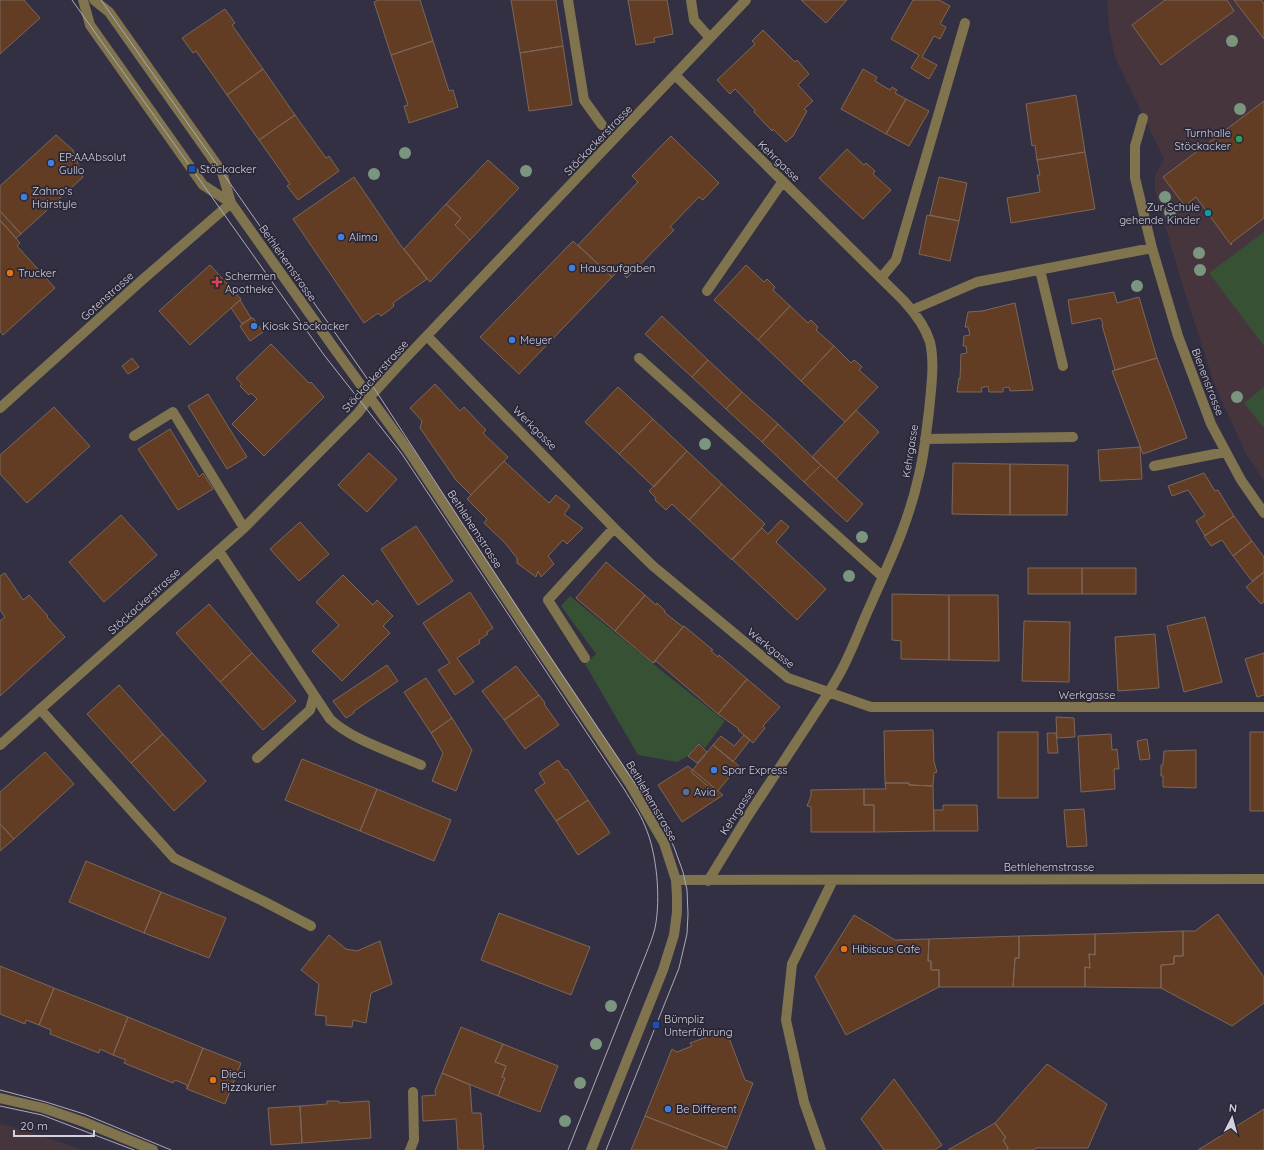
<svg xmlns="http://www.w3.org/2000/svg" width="1264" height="1150" font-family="Quicksand,sans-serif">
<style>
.education{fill:#47353e}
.green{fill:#375134}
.building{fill:#623d23;stroke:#7b675a}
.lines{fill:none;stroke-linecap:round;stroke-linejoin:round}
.minor{stroke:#7f744e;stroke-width:10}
.tram{stroke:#adaab8;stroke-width:1}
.tree{fill:#7b967f}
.leisure-dot{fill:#2e9e5b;stroke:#2a2739;stroke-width:1.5}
.shop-dot{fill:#3f7fe0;stroke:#2a2739;stroke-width:1.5}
.transit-dot{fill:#1a4fb4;stroke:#2a2739;stroke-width:1.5}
.culture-dot{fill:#0f9aa8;stroke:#2a2739;stroke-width:1.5}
.food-dot{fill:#e8710a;stroke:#2a2739;stroke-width:1.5}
.health-dot{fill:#e0444e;stroke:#2a2739;stroke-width:1.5}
.service-dot{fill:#5c6f8a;stroke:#2a2739;stroke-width:1.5}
.labels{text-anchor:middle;stroke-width:3.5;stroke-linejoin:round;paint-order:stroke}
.poi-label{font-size:11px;fill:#d3d1dd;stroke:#2a2739;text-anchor:start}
.street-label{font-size:11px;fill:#d3d1dd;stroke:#2a2739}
</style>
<rect width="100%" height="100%" fill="#343043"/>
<path class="education" d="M1107 0H1264V481L1246 454 1227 412 1214 383 1184 290 1155 190V176L1164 159 1115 57 1109 27Z
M0 1124 13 1127 84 1150H0Z"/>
<path class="green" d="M1264 232V346L1209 273Z
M1264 387V428L1244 403Z
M570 596 652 663 725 721 705 748 699 743 688 756 677 762 638 755 585 664 596 654 561 606Z"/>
<path class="building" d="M0 0H24L40 18 0 54Z
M379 0H420L433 41 391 55 374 2Z
M511 0H556L563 46 520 53Z
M628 0H667L673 34 654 38 655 42 636 45Z
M801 0H847L826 23Z
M913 0H939L950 6 940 24 946 27 940 39 934 36 922 57 937 65 929 79 911 68 919 55 891 39Z
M1165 0H1227L1234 11 1161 65 1132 25Z
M1234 0H1261L1264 4V39Z
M225 9 235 23 232 25 263 69 227 95 196 51 193 53 182 38Z
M763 30 795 62 797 60 809 74 798 85 813 101 804 109 807 111 793 136 786 142 773 129 772 131 754 112 755 110 735 89 730 94 717 80 755 44 752 41Z
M433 41 449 91 453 90 458 107 409 123 404 106 408 105 391 55Z
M563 46 572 105 529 111 520 53Z
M263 69 295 115 259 140 227 95Z
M863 69 877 77 875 81 890 90 892 87 897 90 895 93 906 99 886 134 841 109Z
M1076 95 1085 152 1037 160 1035 145 1032 146 1026 104Z
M906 99 929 111 909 146 886 134Z
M1264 101V218L1231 243 1232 244 1231 245 1196 197 1185 206 1163 177Z
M295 115 326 158 329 156 339 171 298 200 287 186 290 184 259 140Z
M56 135 73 150 83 177 21 234 0 211V186Z
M671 136 719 183 703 200 699 197 670 227 674 230 627 278 619 270 612 277 578 245 638 182 632 176Z
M847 149 864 165 866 163 875 171 873 174 891 190 863 219 819 178Z
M1085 152 1095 209 1011 223 1007 198 1040 192 1037 175H1040L1037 160Z
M488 160 519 188 470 240 455 225 461 218 446 204Z
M354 177 399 243 427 279 393 303 394 306 388 311 381 316 378 313 364 323 293 219Z
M939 177 967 183 959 221 930 215Z
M446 204 461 218 455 225 470 240 430 282 404 249Z
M0 211 21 234 16 238 0 220Z
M927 215 959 221 950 261 919 254Z
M0 220 20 243 17 246 55 288 3 335 0 331Z
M573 241 612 277 519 374 480 337Z
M210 265 241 299 190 345 159 311Z
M746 265 764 282 767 279 775 287 773 290 790 306 758 340 714 300Z
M1114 292 1117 303 1139 297 1157 358 1115 370 1102 325H1103L1101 318 1072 324 1068 300Z
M240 300 251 318 242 324 231 308Z
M1015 303 1033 390 1010 391 1009 387 1003 388V392H989L988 386 981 388 982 392H957L959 378 960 379 961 354 967 353 966 346H963L964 336 970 335 968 327H965L968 312 982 311Z
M790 306 808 323 811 320 818 327 816 330 834 346 801 381 758 340Z
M662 316 708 360 692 377 645 334Z
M251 318H253L263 332 250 341 240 326Z
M271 344 309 383 311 382 324 397 264 456 232 424 257 399 251 393 249 395 240 386 242 384 236 378Z
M834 346 851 363 854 360 858 363 862 367 859 370 878 387 845 422 801 381Z
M132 358 139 367 128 374 122 366Z
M1157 358 1187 438 1143 454 1112 371Z
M708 360 742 392 726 409 692 377Z
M435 384 460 411 464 407 486 430 483 433 508 457 471 495 456 480 420 428 422 421 410 408Z
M618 387 653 419 619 454 585 422Z
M742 392 778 424 762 442 726 409Z
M208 394 247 457 227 469 188 406Z
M54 407 90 446 27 503 0 474V455Z
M856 410 879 432 836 479 812 457Z
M653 419 687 451 654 487 619 454Z
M778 424 821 465 804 482 762 442Z
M170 429 199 477 203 473 213 489 178 510 138 449Z
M1140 447 1142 479 1100 481 1098 450Z
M687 451 722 484 689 520 672 504 666 510 655 500 656 498 649 491Z
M369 453 397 479 367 512 338 485Z
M504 461 549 503 556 495 570 506 564 514 583 528 567 544 563 540 548 556 554 564 541 577 538 571 536 577 517 563V558L505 543 484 523 487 519 467 499Z
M953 463 1010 464V515L952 514Z
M1010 464 1068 465 1067 515H1010Z
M821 465 863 504 847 522 804 482Z
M1204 473 1215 491 1218 490 1234 516 1205 536 1196 521 1205 515 1188 490 1172 496 1168 486Z
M722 484 765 524 732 560 689 520Z
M121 515 157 555 104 602 69 562Z
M1234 516 1252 541 1233 556 1222 540 1211 546 1204 536Z
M781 520 789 527 776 542 826 589 797 620 732 559 762 528 768 534Z
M300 522 329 554 299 581 270 549Z
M416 526 453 581 418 605 381 549Z
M1252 541 1264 557V572L1252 581 1233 556Z
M606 562 645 595 615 631 576 598Z
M1028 568H1082V594H1028Z
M1082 568H1136V594H1082Z
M1264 572V602L1261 604 1246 587Z
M5 573 23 600 29 595 48 616 47 617 65 637 0 696V621L5 617 0 610V576Z
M343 575 373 605 377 600 393 616 383 626 390 633 342 681 312 651 339 625 316 602Z
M470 592 493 628 487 632 488 634 479 640 480 643 457 658 474 682 455 695 438 670 450 663 423 623Z
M892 594 949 595V660L901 659V641L892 640Z
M645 595 656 605 657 603 665 611 664 612 683 627 653 663 615 631Z
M949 595H998L999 661 949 660Z
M209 604 252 653 220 682 176 633Z
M1205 617 1222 682 1184 692 1167 626Z
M1024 621 1070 622 1069 682 1022 681Z
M684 626 713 650 711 651 718 657 719 655 747 679 718 714 656 661 653 663Z
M1155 634 1159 688 1118 691 1115 637Z
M252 653 296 701 263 730 220 682Z
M1264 653V695L1257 697 1245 659Z
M387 665 398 681 354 711V713L346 718 333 701Z
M516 666 539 695 504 720 482 691Z
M426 678 452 718 431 733 404 692Z
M747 679 780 707 763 726 765 728 753 743 738 730 739 729 718 714Z
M119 685 163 734 131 763 87 714Z
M539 695 545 703 544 704 559 725 525 749 504 720Z
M1056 717 1074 718 1075 737 1057 738Z
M452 718 472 750 456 791 432 781 443 753 431 733Z
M933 730 934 762 937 772 934 773 933 786 909 785V783H885L884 731Z
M998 732H1038V798H998Z
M1250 732H1264V811H1250Z
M1047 733H1056L1058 753H1048Z
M163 734 206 781 174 811 131 763Z
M1111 734 1112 750 1117 749 1119 769H1114L1115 789 1081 792 1078 736Z
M744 735 750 740 733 762 713 745 721 736 734 746Z
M1147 739 1150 759 1140 760 1137 741Z
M699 744 707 752 697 763 688 756Z
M713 745 739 766 716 793 691 772Z
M1196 750V788L1163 787V776H1161V765H1163L1164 751Z
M45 752 74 784 14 839 0 824V792Z
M302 759 377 789 360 831 285 800Z
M558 760 565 770 567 769 588 800 556 821 535 790 545 783 539 773Z
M688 766 723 795 682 822 658 785Z
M885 783H909V785L933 786 934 831 874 832V805H864V789H886Z
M377 789 451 820 434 861 360 831Z
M864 789V805H874V832H811V807L807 806 811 796V790Z
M588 800 610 833 578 855 556 821Z
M943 805H977L978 831H934V810H943Z
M1084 809 1087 846 1067 847 1064 810Z
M0 824 14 839 0 851Z
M86 861 161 892 144 933 69 902Z
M161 892 226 918 209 958 144 933Z
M499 913 590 947 571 995 481 960Z
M1218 914 1264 977V1003L1232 1026 1161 988V965L1174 964V956H1183V931H1195Z
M854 915 895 940 929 939 928 961H931V970H939V987L846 1035 815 977Z
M1183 931V956H1174V964L1161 965V988L1085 987V967L1090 968 1089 954 1095 955V934Z
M1095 934V955L1089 954 1090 968 1085 967V987H1013L1015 958H1019V936Z
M329 935 346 949 357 951 380 941 392 984 371 993 366 1023 353 1020 352 1027 326 1025V1016L315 1015 319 984 301 970Z
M1019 936V958H1015L1013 987H939V970H931V961H928L929 939Z
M0 966 54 988 39 1025 26 1020 25 1024 0 1014Z
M54 988 128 1017 113 1055 100 1049 99 1053 50 1034 51 1030 39 1025Z
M128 1017 203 1048 187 1089V1085L175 1080 173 1083 124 1063 126 1060 113 1055Z
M461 1027 503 1044 495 1062 506 1066 502 1077 505 1078 498 1096 442 1073Z
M726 1030 745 1080 753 1083 727 1148 645 1116 672 1049 677 1052 692 1046 690 1043Z
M503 1044 558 1066 540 1112 498 1096 505 1078 502 1077 506 1066 495 1062Z
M203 1048 241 1063 225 1104 187 1089Z
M1047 1064 1107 1104 1088 1148H1036L1033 1150H1007L1008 1148 1003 1140 1006 1138 995 1123Z
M442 1073 470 1085 472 1113H481L483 1145 484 1146 483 1150H458L456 1119 423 1121 422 1096 436 1095 435 1091Z
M894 1079 942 1145 935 1150H884L861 1119Z
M327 1101H339V1103L369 1101 371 1138 302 1143 300 1106 327 1104Z
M300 1106 302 1143 271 1145 268 1108Z
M1264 1109V1150H1198Z
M645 1116 727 1148 726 1150H631Z
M995 1123 1006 1138 1003 1140 1008 1148 1007 1150H948Z"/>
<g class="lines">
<path class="minor" d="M83 0 90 25 203 185 231 203
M94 0 109 12 222 172 231 203 334 348 408 450 525 627 630 784 664 843 676 880 677 896V912L674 935 663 970 591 1150
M568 0 584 100 602 125
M691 0 694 20 710 38
M675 75 904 301C915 313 925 326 930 342 935 364 931 388 929 411 926 434 924 457 918 479 908 524 888 565 870 606 860 628 852 651 840 673L829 692 746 819 708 881
M1143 118 1135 146V178L1152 248 1178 336 1211 424 1241 480 1264 513
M1040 270 1063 366
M881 278 896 260 965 23
M707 291 783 181
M912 310 977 282 1152 248
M427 336 614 528 653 566 788 678 871 707H1264
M639 358 883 577
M0 408 141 281 231 203
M134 436 173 412 244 528
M925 439 1073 437
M1154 466 1225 452
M219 551 330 719C352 740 392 752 421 765
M585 658 548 600 614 528
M40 709 174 858 263 901 311 926
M0 745 244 528 358 413 370 397 401 363 746 0
M257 758 310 710 314 695
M676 880 1264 879
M0 1098 43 1108 84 1122 153 1150
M410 1150 414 1140 413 1092
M821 1150 804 1102 786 1020 792 964 833 880"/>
<path class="tram" d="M72 0 324 355 402 454 624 789C631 801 640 813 645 826 657 853 661 899 655 928 653 937 649 946 646 954L568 1150
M101 0 376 391 528 624 661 822 674 847 683 872 687 890 688 914 687 934 679 968 606 1150
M0 1090 46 1102 84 1114 171 1150
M0 1106 42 1115 134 1150"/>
</g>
<g class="tree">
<circle cx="1232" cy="41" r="6"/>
<circle cx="1240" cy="109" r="6"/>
<circle cx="405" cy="153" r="6"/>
<circle cx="526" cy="171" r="6"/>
<circle cx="374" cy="174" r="6"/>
<circle cx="1165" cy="197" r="6"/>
<circle cx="1170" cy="212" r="6"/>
<circle cx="1199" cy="253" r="6"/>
<circle cx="1200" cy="270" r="6"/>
<circle cx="1137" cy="286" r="6"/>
<circle cx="1237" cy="397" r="6"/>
<circle cx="705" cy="444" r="6"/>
<circle cx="862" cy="537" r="6"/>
<circle cx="849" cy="576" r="6"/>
<circle cx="611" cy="1006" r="6"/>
<circle cx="596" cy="1044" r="6"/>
<circle cx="580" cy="1083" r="6"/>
<circle cx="565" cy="1121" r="6"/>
</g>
<circle class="leisure-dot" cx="1239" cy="139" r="4"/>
<g class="shop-dot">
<circle cx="51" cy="163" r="4"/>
<circle cx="24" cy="197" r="4"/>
<circle cx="341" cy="237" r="4"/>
<circle cx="572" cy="268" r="4"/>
<circle cx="254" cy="326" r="4"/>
<circle cx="512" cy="340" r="4"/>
<circle cx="714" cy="770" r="4"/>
<circle cx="668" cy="1109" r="4"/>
</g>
<g class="transit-dot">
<rect x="188" y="165" width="8" height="8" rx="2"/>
<rect x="652" y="1021" width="8" height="8" rx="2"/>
</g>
<circle class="culture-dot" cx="1208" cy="213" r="4"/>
<g class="food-dot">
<circle cx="10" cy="273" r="4"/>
<circle cx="844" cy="949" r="4"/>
<circle cx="213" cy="1080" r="4"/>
</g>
<path class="health-dot" d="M215 276h4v4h4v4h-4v4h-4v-4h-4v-4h4z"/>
<circle class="service-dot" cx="686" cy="792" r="4"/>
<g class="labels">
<g class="poi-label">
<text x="1231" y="137" text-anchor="end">Turnhalle<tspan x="1231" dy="13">Stöckacker</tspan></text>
<text x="59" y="161">EP:AAAbsolut<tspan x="59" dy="13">Gullo</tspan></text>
<text x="200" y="173">Stöckacker</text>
<text x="32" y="195">Zahno‘s<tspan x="32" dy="13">Hairstyle</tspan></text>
<text x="1200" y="211" text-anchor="end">Zur Schule<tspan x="1200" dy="13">gehende Kinder</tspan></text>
<text x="349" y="241">Alima</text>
<text x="580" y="272">Hausaufgaben</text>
<text x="18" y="277">Trucker</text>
<text x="225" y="280">Schermen<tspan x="225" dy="13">Apotheke</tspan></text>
<text x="262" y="330">Kiosk Stöckacker</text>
<text x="520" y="344">Meyer</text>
<text x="722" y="774">Spar Express</text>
<text x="694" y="796">Avia</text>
<text x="852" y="953">Hibiscus Cafe</text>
<text x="664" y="1023">Bümpliz<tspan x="664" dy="13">Unterführung</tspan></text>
<text x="221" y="1078">Dieci<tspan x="221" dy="13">Pizzakurier</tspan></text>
<text x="676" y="1113">Be Different</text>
</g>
<g class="street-label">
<text transform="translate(598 140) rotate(-46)" y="4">Stöckackerstrasse</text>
<text transform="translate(779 161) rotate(44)" y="4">Kehrgasse</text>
<text transform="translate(288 263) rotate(55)" y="4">Bethlehemstrasse</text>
<text transform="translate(107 296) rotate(-42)" y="4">Gotenstrasse</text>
<text transform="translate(375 376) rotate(-48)" y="4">Stöckackerstrasse</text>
<text transform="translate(1208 382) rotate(69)" y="4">Bienenstrasse</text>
<text transform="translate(535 428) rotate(45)" y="4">Werkgasse</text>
<text transform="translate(910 451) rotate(-81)" y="4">Kehrgasse</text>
<text transform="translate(475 529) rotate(57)" y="4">Bethlehemstrasse</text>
<text transform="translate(144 601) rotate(-42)" y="4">Stöckackerstrasse</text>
<text transform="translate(771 648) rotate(39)" y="4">Werkgasse</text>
<text x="1087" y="699">Werkgasse</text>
<text transform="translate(652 801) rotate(60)" y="4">Bethlehemstrasse</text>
<text transform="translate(737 811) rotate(-57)" y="4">Kehrgasse</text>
<text x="1049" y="871">Bethlehemstrasse</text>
</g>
</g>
<g transform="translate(1232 1118) rotate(6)" stroke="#2a2739" stroke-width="3" paint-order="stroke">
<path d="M0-3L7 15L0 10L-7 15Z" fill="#d3d1dd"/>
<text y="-6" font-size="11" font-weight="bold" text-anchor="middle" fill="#d3d1dd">N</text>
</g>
<path d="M14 1130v6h80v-6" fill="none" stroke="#d3d1dd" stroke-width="2"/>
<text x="20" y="1130" font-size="12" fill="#d3d1dd" stroke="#2a2739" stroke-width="3" paint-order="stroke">20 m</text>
</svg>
